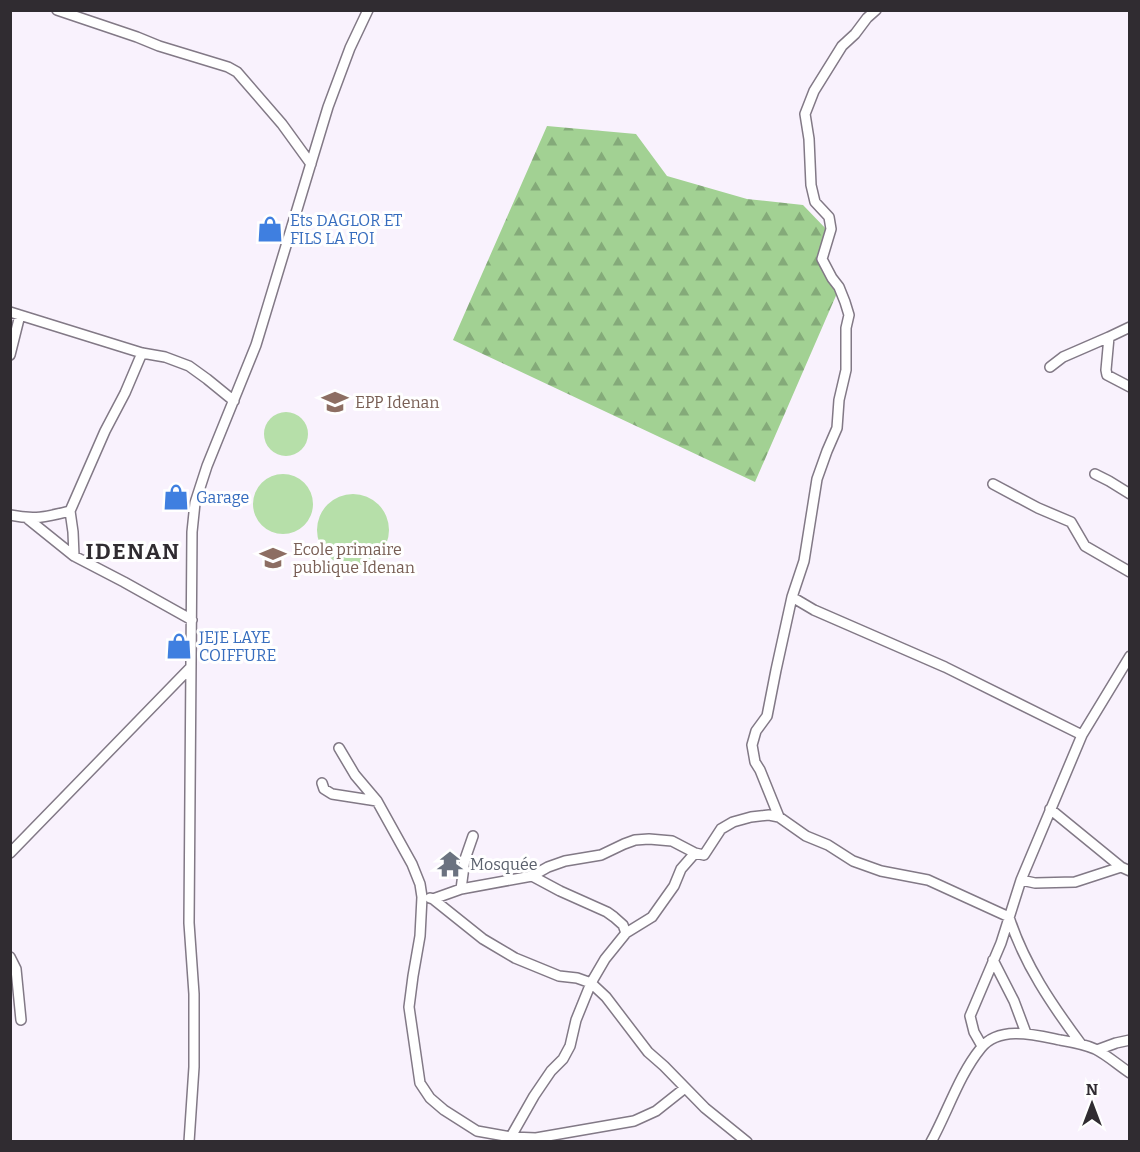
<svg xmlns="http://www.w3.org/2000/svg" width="1140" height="1152" font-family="Bitter,serif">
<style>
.forest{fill:url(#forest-firs)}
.garden{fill:#b6dfa9}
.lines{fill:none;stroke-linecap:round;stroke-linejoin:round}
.minor-casing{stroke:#827986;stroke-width:12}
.minor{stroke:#fff;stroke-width:9}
.labels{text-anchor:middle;stroke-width:6;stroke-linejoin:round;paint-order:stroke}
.shop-label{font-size:16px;fill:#366cbe;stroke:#fff;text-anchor:start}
.education-label{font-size:16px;fill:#785e54;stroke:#fff;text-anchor:start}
.worship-label{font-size:16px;fill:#5b616d;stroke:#fff;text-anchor:start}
.district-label{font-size:22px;font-weight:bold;letter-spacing:1.5px;fill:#302c31;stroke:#fff}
</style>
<defs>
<pattern id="forest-firs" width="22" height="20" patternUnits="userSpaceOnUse" patternTransform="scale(1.5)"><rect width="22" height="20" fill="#a2d193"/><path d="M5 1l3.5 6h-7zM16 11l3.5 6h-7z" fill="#84aa79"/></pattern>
</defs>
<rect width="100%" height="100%" fill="#f9f2fd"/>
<path class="forest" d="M547 126 636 134 667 176 747 199 803 205 828 231 818 258 838 291 755 482 453 340Z"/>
<path class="garden" d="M264 434a22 22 0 1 1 44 0a22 22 0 1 1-44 0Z
M253 504a30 30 0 1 1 60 0a30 30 0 1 1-60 0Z
M317 530a36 36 0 1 1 72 0a36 36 0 1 1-72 0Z"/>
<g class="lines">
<g class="minor-casing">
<path id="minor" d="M57 10 137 37 159 46 228 67 237 72 282 124 311 164
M10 312 142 353 165 357 189 366 207 379 234 401
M1109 337 1130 327
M10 355 20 315
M1050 367 1063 357 1109 337 1106 370 1107 375 1130 387
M1095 474 1109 481 1130 494
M993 484 1038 508 1071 522 1085 546 1130 572
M10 515C35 520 46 517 70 511
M28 519 74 556 124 582 192 620
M74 556 73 532 70 511 105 431 125 393 142 353
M792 597 814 610 945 667 1082 735
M339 748 355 775 377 801 412 864 420 884 422 897 420 936 413 976 409 1007 420 1083 430 1098 444 1110 477 1131 511 1137 536 1138 634 1121 656 1111 685 1088
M322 783 324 789 332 794 377 801
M1050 809 1121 867 1130 871
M779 817 760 770 755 762 752 745 756 731 767 716 776 670 792 597 804 561 817 479 827 451 837 428 839 400 846 370V328L849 315 845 302 839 287 832 278 822 259 831 229 829 217 815 202 811 185 809 139 805 114 814 91 842 46 855 34 867 18 876 10
M10 853 191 667
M532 876 560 891 607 912 614 917 623 925 626 933
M1021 880 1035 883 1075 882 1121 867
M461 889 532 876 548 867 565 861 601 855 624 844 635 840 649 839 672 841 695 853 704 855 721 829 733 822 751 817 769 815 779 817 806 836 828 845 853 861 881 871 928 880 1009 917C1024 964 1052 1005 1081 1044
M430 898 433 899 461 889 465 859 473 836
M433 899 483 939 515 958 559 976 577 978 591 983 606 997 648 1052 664 1066 705 1108 747 1142
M10 957 16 969 21 1020
M993 960 1014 1001 1026 1033
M982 1046 974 1032 970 1016 1001 943 1021 880 1082 735 1130 656
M1097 1050 1116 1043 1130 1040
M509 1140 534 1096 551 1071 563 1059 570 1046 576 1020 591 983 605 959 626 933 652 917 674 886 681 869 695 853
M189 1142 194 1067V994L189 923 192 532 195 503 207 466 256 345 328 107 350 48 368 10
M931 1142C948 1111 959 1075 981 1048 999 1025 1036 1035 1060 1040 1072 1042 1084 1044 1095 1049 1107 1055 1118 1065 1130 1073"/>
</g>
<use href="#minor" class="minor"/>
</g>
<defs>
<g id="shop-bare" transform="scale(2.07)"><path d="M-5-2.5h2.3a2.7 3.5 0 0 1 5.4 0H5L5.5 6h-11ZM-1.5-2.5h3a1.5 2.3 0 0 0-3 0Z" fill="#3f7fe0" stroke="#fff" stroke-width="2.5" paint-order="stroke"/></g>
<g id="school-bare" transform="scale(2.07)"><path d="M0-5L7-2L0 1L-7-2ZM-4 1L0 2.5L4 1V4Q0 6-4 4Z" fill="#8d6e63" stroke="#fff" stroke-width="2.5" paint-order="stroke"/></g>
<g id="temple-bare" transform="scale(2.07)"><path d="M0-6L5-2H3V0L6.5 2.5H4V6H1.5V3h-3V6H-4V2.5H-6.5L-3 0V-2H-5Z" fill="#6b7280" stroke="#fff" stroke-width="2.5" paint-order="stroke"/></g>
</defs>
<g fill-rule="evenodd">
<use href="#shop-bare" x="270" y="229"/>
<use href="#school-bare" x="335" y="402"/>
<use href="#shop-bare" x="176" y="497"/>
<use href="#school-bare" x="273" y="558"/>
<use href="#shop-bare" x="179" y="646"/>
<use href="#temple-bare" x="450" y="864"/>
</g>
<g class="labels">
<g class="shop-label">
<text x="290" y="226">Ets DAGLOR ET<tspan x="290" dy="18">FILS LA FOI</tspan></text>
<text x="196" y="503">Garage</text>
<text x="199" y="643">JEJE LAYE<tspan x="199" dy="18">COIFFURE</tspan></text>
</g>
<g class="education-label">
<text x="355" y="408">EPP Idenan</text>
<text x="293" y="555">Ecole primaire<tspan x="293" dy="18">publique Idenan</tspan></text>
</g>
<g class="worship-label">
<text x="470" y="870">Mosquée</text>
</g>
<g class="district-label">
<text x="133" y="559">IDENAN</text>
</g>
</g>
<rect width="1140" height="1152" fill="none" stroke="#302c31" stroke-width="24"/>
<g transform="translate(1092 1104)" stroke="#ffffff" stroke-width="4.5" paint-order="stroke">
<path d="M0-4.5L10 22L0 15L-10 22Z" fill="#302c31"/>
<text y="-9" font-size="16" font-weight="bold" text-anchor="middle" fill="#302c31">N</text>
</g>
</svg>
